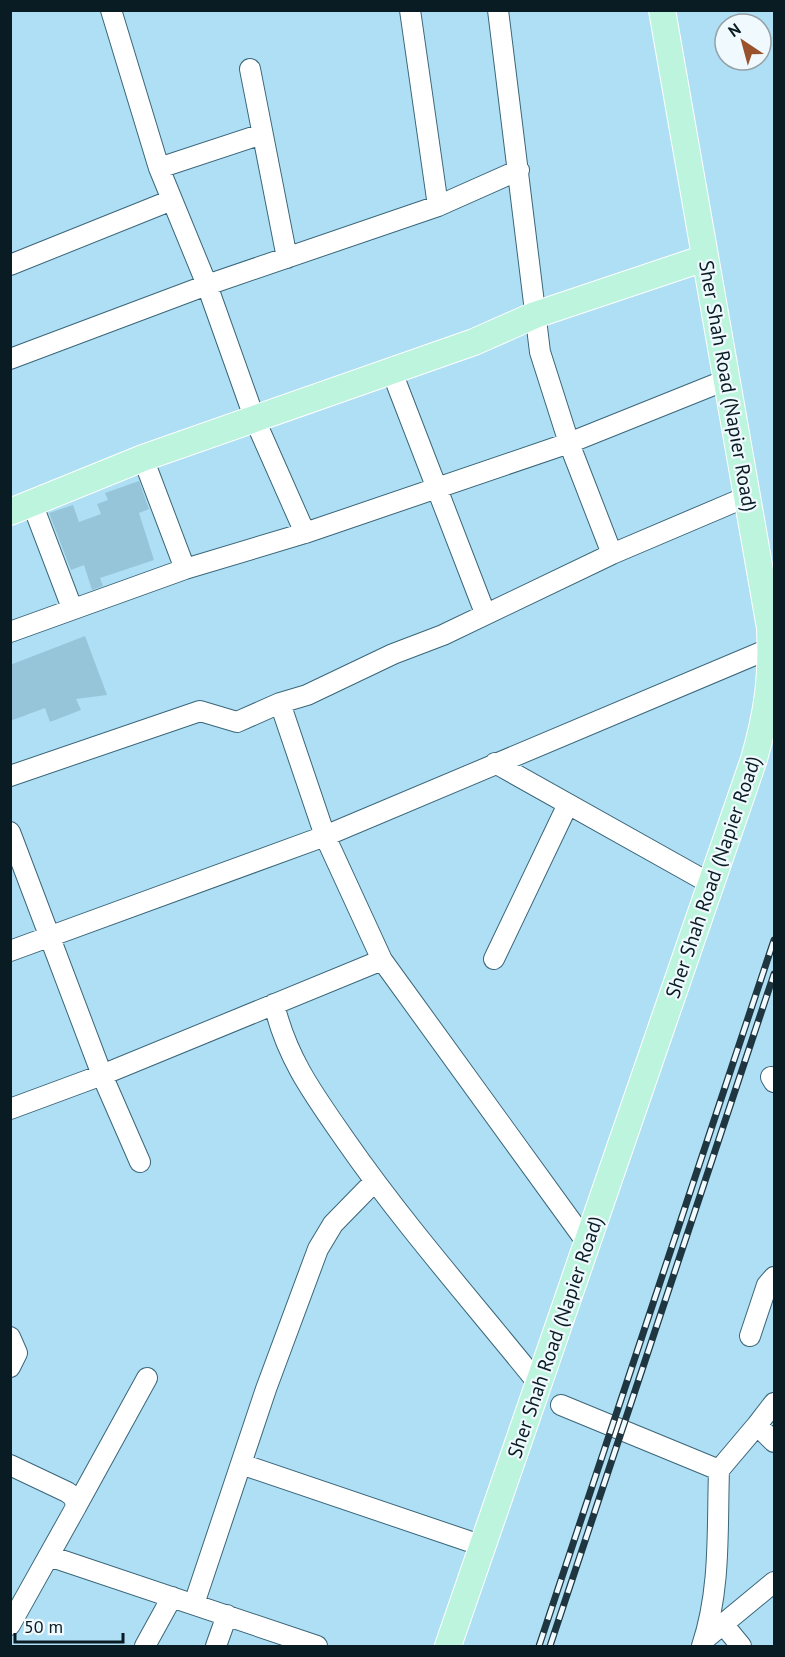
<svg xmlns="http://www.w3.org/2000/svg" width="785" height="1657" font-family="'PT Sans',sans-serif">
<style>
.building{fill:#96c5da}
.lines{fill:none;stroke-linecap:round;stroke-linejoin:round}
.minor-casing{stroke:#3a6679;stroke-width:22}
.major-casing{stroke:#fff;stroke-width:28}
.minor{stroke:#fff;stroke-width:20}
.major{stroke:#bdf4de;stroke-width:26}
.rail-casing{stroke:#1f3640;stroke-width:7}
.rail{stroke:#f0f9fd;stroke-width:4.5;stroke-dasharray:14;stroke-linecap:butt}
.labels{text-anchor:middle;stroke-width:4.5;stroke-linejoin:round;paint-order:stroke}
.street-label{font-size:20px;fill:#091c24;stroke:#f0f9fd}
</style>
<rect width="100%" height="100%" fill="#afdff4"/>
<path class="building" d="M139 481 149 509 139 513 154 560 100 578 103 586 92 590 84 565 71 570 49 513 73 505 79 522 101 514 97 504 108 500 105 493Z
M85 636 107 695 76 699 81 710 50 722 45 708 10 721V665Z"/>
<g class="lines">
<g class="minor-casing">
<path id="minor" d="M111 10 159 168 207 285 255 420 305 533
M410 10 438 206
M498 10 540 352 569 443 612 554
M250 69 287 258
M159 168 262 134
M10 265 172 200
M10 359 207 285 438 206 519 170
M392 372 485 613
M143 458 185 569
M32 503 72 608
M10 632 185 569 305 533 569 443 716 384
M280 703 325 836 382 960 582 1236
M495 763 702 879
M10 776 200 711 237 722 280 703 307 695 393 654 443 635 612 554 739 500
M10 832 102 1075 140 1162
M10 951 325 836 764 651
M494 959 568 804
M274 1004C287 1059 314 1095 346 1141 403 1223 470 1299 533 1377
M771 1077 774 1082
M10 1109 102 1075 382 960
M750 1336 767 1285 774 1277
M10 1337 17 1353 10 1367
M561 1405 719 1470 757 1425 774 1442
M757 1425 774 1403
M241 1464 477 1544
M10 1465 67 1492 74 1497 76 1507 10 1625
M76 1507 147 1378
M49 1556 317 1646
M194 1604 266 1389 318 1249 333 1224 374 1182
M723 1624 741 1646
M705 1639 774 1582
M145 1646 172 1597
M216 1646 227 1615
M702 1646C721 1589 717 1529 719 1470"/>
</g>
<g class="major-casing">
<path id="major" d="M10 512 143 458 474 342 535 315 696 261
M448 1646 754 759C768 710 772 678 770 628L662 10"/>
</g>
<use href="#minor" class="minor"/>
<use href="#major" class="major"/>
<g class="rail-casing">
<path id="rail" d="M539 1646 774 940
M550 1646 774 974"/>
</g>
<use href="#rail" class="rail"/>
</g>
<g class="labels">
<g class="street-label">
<text transform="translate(728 386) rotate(80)" y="7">Sher Shah Road (Napier Road)</text>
<text transform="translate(713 877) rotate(-71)" y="7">Sher Shah Road (Napier Road)</text>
<text transform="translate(555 1337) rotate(-71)" y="7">Sher Shah Road (Napier Road)</text>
</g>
</g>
<rect width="785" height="1657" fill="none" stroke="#091c24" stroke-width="24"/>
<g transform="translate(743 42) rotate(324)"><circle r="28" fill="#f0f9fd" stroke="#94a1a6" stroke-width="1.5"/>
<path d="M0-4.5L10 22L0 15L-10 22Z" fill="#99522b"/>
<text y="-9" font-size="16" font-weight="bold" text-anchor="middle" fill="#091c24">N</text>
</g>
<path d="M15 1633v9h108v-9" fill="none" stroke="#091c24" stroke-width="3"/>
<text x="24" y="1633" font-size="18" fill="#091c24" stroke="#f0f9fd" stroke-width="4.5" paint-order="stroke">50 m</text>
</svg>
